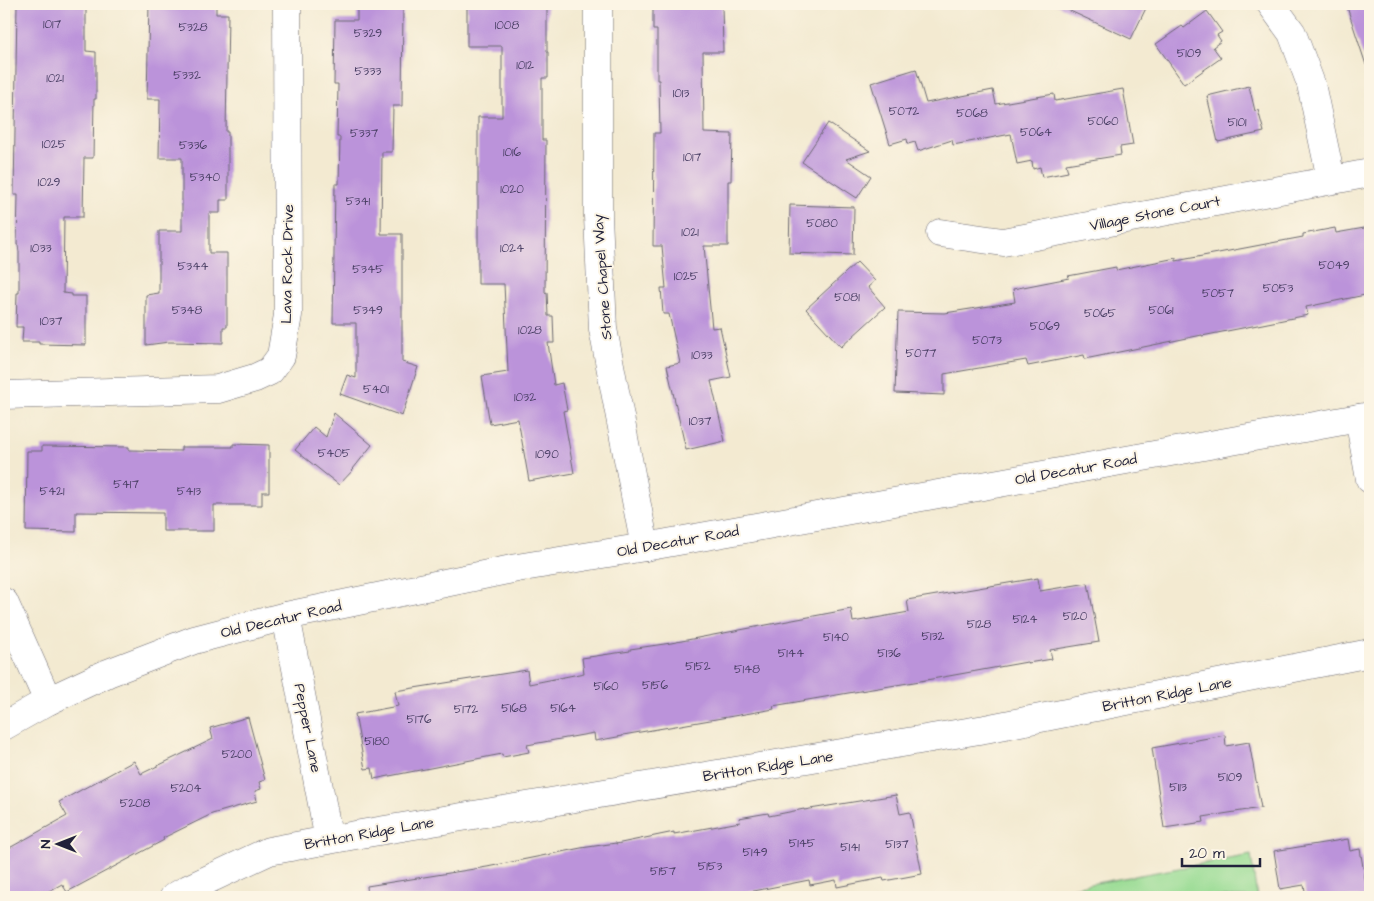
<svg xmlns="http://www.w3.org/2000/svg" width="1374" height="901" font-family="'Architects Daughter',sans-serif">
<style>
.green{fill:#9adc94;stroke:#5e7f68}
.building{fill:#bb93da}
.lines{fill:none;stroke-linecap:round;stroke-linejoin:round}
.street-casing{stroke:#6b6870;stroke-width:29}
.secondary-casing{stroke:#6b6870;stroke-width:29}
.street{stroke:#fff;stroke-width:28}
.secondary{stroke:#fff;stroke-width:28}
.labels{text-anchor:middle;stroke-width:4;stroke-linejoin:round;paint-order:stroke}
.number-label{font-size:12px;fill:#483e63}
.street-label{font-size:15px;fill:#22223b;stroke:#fcf5e5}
</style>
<rect width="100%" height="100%" fill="#fcf5e5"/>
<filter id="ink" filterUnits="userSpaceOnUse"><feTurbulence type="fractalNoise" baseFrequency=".02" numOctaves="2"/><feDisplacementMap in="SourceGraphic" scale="10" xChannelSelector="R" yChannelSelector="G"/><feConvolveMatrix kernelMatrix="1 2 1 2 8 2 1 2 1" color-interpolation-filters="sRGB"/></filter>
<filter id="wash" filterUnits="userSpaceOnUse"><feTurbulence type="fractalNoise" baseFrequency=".0096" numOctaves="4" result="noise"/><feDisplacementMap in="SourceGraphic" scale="20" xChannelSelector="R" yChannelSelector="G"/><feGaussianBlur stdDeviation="1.12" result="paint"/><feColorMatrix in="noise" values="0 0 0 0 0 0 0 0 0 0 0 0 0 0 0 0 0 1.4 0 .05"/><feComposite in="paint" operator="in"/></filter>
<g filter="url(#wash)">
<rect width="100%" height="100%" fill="#f3ead1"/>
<path class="green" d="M1251 855 1257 897H1018Z"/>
<g id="blocks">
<path class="building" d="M17 4H86V51L96 52V99H94L93 158H84L83 217H64L63 293 72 294V296H86V345L39 344V342H22L23 327H16L17 293H19V252L18 245H17L18 195H14Z
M149 4H216V14H228L226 132H228V200H220V213H209V253H227V327H223V343L169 342 146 345V295L159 293V231H182V158H159L160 99H147Z
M357 4H403L402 106H393L392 152H382L381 234H402V362L418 367 402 416 340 394 347 375 356 378V323H333L335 184H339L340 137H337L338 84H334L335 20H357Z
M467 4H547V52H548V78H542V140H546L545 293 547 292 548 316H553L554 343H548L554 385 562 383 567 410 563 411 574 473 529 481 518 419 490 424 482 376 508 372 504 284H478V117H502V46H467Z
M653 4H722L723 52H703L704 133 732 134 731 181H728V246H704L712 328 720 327 731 377 711 381 725 441 686 450 667 366 680 363 669 314H663L661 288H666L662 246H653L654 133H660L659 80H657V30H653Z
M1055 4H1148L1131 39Z
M1346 4H1370V64L1366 65Z
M1207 11 1222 32 1217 35 1221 41 1213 47 1221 58 1184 84 1156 44 1182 26 1184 28Z
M916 69 926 103 993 90 996 104 1054 94 1055 101 1123 89 1133 145 1120 147 1121 155 1066 164 1068 172 1042 177 1040 167 1033 169 1032 161 1017 164 1011 134 953 145 952 140 918 151 915 142 908 144 907 139 890 144 871 83Z
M1249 86 1255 111 1258 110 1264 132 1218 142 1207 96Z
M828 123 870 151 846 159 871 176 857 198 802 162Z
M790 205 854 207 853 255 789 253Z
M1370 227V294L1306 307 1308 315 1202 336V335L1085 359 1084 355 1028 366 1026 360 944 374V395L895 393 898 312 945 313 1015 302 1013 289 1069 278 1068 276 1116 267V270L1176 258V261L1303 237V234L1335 228 1336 233Z
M857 262 875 281 868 287 885 307 841 347 806 309Z
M334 413 372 445 353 469H354L339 485 295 450 314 427 326 437Z
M233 444 269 445V492H262V505H214V531H163V513L76 512V532L26 531 27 451H42V446L129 447V450L181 451V447H233Z
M1038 578 1040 591 1088 583 1099 642 1050 650 1052 659 1028 663 1027 662 932 679 854 692 773 706 774 709 623 735V736L595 741 594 733 527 745 529 752 503 757 502 754 374 779 372 768 365 769 355 714 398 706 395 691 527 670 529 684 584 673 582 658 630 651V649L671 643 851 609 853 622 909 612 907 600Z
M248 717 265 780 259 782 261 789 255 791 257 801 212 814 163 838 164 840 67 892 62 884 38 897H4V851L67 816 59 802 134 761 141 774 213 739 210 728Z
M1225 735 1226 746 1249 742 1261 808 1203 817 1204 822 1164 828 1152 748Z
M896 795 900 814 910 812 922 874 884 881 883 878 837 887 836 880 810 885 809 880 734 895 735 897H368L367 886 487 867 581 848 616 843V844L674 832V834L740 822 739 818 768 813 769 816 804 809V810Z
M1348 839 1350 851 1360 849 1368 897H1306L1304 885 1280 889 1274 851Z"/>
</g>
</g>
<g filter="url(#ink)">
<use href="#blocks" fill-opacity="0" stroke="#6b6870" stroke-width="1"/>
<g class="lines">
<g class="street-casing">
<path id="street" d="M598 4V216L603 329 645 547
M1271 4 1292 33 1311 84 1331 179
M940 233 1003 242 1370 173
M4 395 218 389 255 378 270 371 281 356 288 315 287 4
M1359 418 1370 479
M4 602 48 701
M286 616 329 840
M174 897 188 889 269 851 361 834 985 729 1370 653"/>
</g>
<g class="secondary-casing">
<path id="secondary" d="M4 726 48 701 108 673 194 640 286 616 517 568 645 547 1370 416"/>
</g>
<use href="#street" class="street"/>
<use href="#secondary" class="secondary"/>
</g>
</g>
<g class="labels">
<g class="number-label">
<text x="52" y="28">1017</text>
<text x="507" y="29">1008</text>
<text x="193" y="31">5328</text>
<text x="368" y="37">5329</text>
<text x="1189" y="57">5109</text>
<text x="525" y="69">1012</text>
<text x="368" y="75">5333</text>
<text x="187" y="79">5332</text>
<text x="55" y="82">1021</text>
<text x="681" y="97">1013</text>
<text x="904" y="115">5072</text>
<text x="972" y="117">5068</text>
<text x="1103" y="125">5060</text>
<text x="1237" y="126">5101</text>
<text x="1036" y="136">5064</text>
<text x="364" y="137">5337</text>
<text x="54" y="148">1025</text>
<text x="193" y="149">5336</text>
<text x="512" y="156">1016</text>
<text x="692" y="161">1017</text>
<text x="205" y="181">5340</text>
<text x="49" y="186">1029</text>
<text x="512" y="193">1020</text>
<text x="358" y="205">5341</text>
<text x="822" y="227">5080</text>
<text x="690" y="236">1021</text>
<text x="41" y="252">1033</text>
<text x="512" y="252">1024</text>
<text x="1334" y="269">5049</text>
<text x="193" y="270">5344</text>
<text x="368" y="273">5345</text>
<text x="686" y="280">1025</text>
<text x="1278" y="292">5053</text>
<text x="1218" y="297">5057</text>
<text x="847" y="301">5081</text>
<text x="187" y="314">5348</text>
<text x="368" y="314">5349</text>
<text x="1161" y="314">5061</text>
<text x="1100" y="317">5065</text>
<text x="51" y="325">1037</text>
<text x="1045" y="330">5069</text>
<text x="530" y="334">1028</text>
<text x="987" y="344">5073</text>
<text x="921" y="357">5077</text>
<text x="702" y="359">1033</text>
<text x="376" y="393">5401</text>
<text x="525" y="401">1032</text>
<text x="700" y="425">1037</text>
<text x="334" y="457">5405</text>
<text x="547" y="458">1090</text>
<text x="126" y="488">5417</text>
<text x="52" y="495">5421</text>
<text x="189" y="495">5413</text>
<text x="1075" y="620">5120</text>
<text x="1025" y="623">5124</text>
<text x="979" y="628">5128</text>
<text x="933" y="640">5132</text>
<text x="836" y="641">5140</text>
<text x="791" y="657">5144</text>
<text x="889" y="657">5136</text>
<text x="698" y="670">5152</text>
<text x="747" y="673">5148</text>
<text x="655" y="689">5156</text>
<text x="606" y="690">5160</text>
<text x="514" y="712">5168</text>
<text x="563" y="712">5164</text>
<text x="466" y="713">5172</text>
<text x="419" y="723">5176</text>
<text x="377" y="745">5180</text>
<text x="237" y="758">5200</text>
<text x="1230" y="781">5109</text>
<text x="1178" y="791">5113</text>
<text x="186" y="792">5204</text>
<text x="135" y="807">5208</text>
<text x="802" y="847">5145</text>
<text x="897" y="848">5137</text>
<text x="850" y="851">5141</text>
<text x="755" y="856">5149</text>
<text x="710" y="870">5153</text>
<text x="663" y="875">5157</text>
</g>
<g class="street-label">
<text transform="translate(1155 213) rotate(-11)" y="5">Village Stone Court</text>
<text transform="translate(287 264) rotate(-89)" y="5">Lava Rock Drive</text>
<text transform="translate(602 277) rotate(-94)" y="5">Stone Chapel Way</text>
<text transform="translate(1076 469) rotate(-10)" y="5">Old Decatur Road</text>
<text transform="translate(678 541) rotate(-10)" y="5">Old Decatur Road</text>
<text transform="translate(281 619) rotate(-13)" y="5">Old Decatur Road</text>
<text transform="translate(1167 694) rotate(-11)" y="5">Britton Ridge Lane</text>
<text transform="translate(308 728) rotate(79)" y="5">Pepper Lane</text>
<text transform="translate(768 766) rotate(-9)" y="5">Britton Ridge Lane</text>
<text transform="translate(369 833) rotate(-10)" y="5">Britton Ridge Lane</text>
</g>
</g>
<rect width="1374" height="901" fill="none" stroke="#fcf5e5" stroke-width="20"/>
<g transform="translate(58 844) rotate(270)" stroke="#fcf5e5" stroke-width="4" paint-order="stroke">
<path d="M0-4L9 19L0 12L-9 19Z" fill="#22223b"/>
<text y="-8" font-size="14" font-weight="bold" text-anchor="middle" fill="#22223b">N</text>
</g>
<path d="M1182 858v8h78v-8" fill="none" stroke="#22223b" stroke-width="2.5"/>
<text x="1189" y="858" font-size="15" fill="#22223b" stroke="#fcf5e5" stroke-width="4" paint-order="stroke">20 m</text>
</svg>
